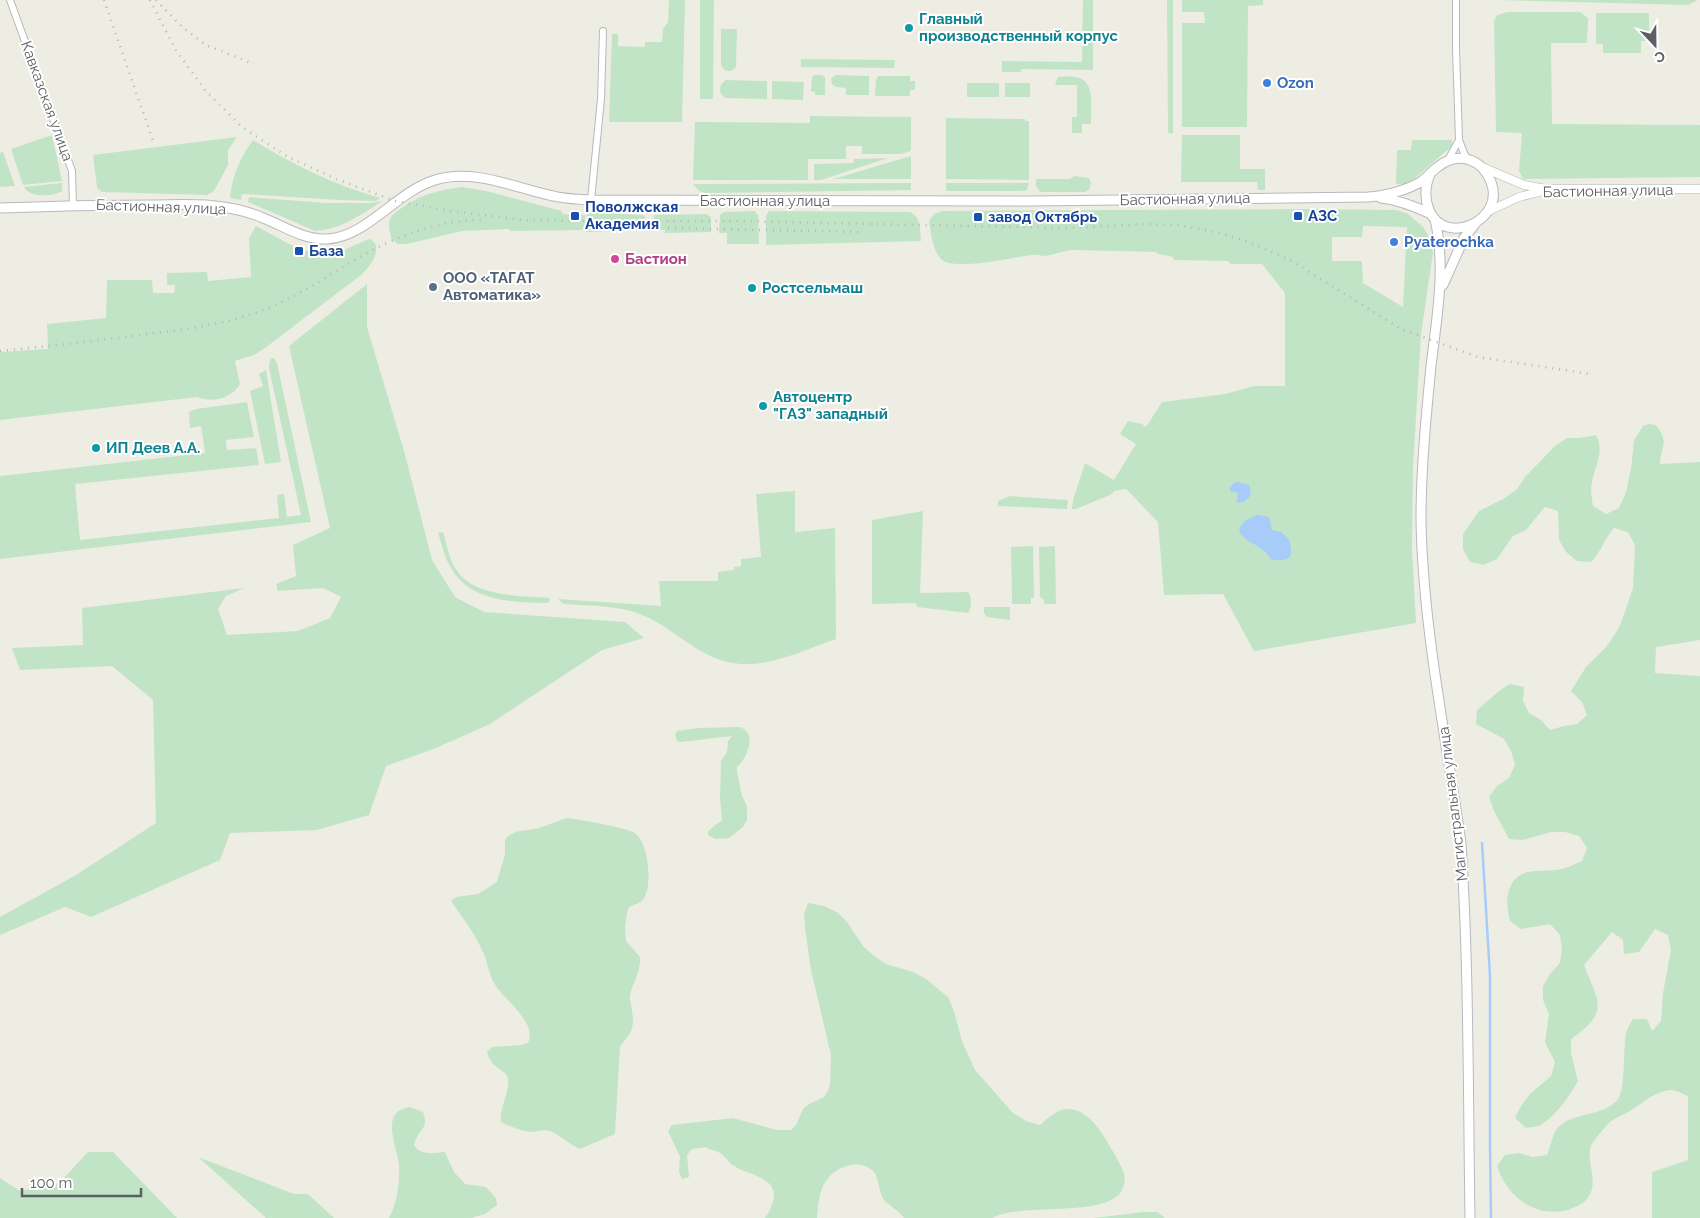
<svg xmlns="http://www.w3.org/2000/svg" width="1700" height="1218" font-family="Raleway,sans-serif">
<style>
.green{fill:#c2e4c6;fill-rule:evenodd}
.water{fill:#a8ccfa}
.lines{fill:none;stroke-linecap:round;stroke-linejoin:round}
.stream{stroke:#a8ccfa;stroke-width:2.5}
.minor-casing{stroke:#b6b9bd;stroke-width:8}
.tertiary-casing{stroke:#b6b9bd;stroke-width:9}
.secondary-casing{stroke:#b8b9bf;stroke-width:11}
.minor{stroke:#fff;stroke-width:6}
.tertiary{stroke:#fff;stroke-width:8}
.secondary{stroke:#fff;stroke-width:9}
.rail{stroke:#b4b5b5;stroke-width:2.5;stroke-dasharray:1 6;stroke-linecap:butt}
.culture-dot{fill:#0f9aa8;stroke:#fff;stroke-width:2}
.shop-dot{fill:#3f7fe0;stroke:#fff;stroke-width:2}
.transit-dot{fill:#1a4fb4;stroke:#fff;stroke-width:2}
.hotel-dot{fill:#d1479c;stroke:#fff;stroke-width:2}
.service-dot{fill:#5c6f8a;stroke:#fff;stroke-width:2}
.labels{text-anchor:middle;stroke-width:4;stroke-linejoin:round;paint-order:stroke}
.culture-label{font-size:15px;font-weight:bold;fill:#0d838f;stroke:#fff;text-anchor:start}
.shop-label{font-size:15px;font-weight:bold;fill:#366cbe;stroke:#fff;text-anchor:start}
.street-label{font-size:15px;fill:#5c5f64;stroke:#fff}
.transit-label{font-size:15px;font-weight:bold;fill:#164399;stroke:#fff;text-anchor:start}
.hotel-label{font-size:15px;font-weight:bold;fill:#b23c85;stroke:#fff;text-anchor:start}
.service-label{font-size:15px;font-weight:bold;fill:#4e5e75;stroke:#fff;text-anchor:start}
</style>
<rect width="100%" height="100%" fill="#eeede4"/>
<path class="green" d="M669 0H685L682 122H609L612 34H618V46L645 47V42H662L663 29 668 22Z
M700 0H714L713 99H700Z
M1083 0H1093V70L1021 69V72H1002V61L1082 62Z
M1167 0H1173V134L1168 133Z
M1182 0H1263V5L1248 6 1247 127H1182V23H1205L1204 12H1182Z
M1496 0H1698L1688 5Z
M1508 12H1580L1588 18 1587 43H1551L1552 124 1700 125V177L1523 179 1519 171 1522 133 1496 132 1494 21 1497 15Z
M1596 13H1649V41H1641V53H1603V44H1596Z
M721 29H737L736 67 731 71H726L721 66Z
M801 59 895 60 894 68 801 67Z
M814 75H822L825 77V95H815V92L811 91 812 77Z
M836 75 869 76V95H846V88L836 87 832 84 831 79Z
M878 76H910V81H915V90H910V96H875L876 80Z
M1058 77C1097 72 1091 95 1091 124H1082V133H1072V117H1077V85H1055Z
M726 80 767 81V99L725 98C718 93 718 85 726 80Z
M772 81 804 82 803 100 772 99Z
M967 83H999V97H967Z
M1005 83H1030V97H1005Z
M810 116 911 117V151L901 154H862V146H846V159H808V180H693L695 122 810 123Z
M946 118 1025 119V121H1029V180L946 179Z
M52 135 62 181 23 185 11 149Z
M1182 135H1240V169H1265V190H1258L1257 182H1181Z
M237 137 228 150V165L214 191 207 195 102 192 97 188 93 155Z
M253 140C293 165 334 185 380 198L379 199 375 201 340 200 242 194 241 200 230 198C232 176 240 158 253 140Z
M1412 140H1452V146L1408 184H1396L1397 150H1411Z
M3 152 15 186 0 187V153Z
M911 156V179H833Z
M888 158 821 180H814V164L853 163 854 159Z
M1074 176 1089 178 1091 183 1089 190 1085 192H1040L1036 186V179H1070Z
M62 183V191C53 197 29 198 24 187Z
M911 183V190L706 193 699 191 693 184Z
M946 183H1029L1027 190 1022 191H946Z
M462 187 486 191 562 211V214L585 215V230L510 231 509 229 462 231 407 244H398L392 240C390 233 387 224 391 217 394 213 399 210 403 207 421 194 440 190 462 187Z
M249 197 326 203H370L382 201C361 215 342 229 315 231L248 202Z
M1301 209 1397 210 1408 214 1423 227 1428 235 1433 253 1421 334 1413 467 1412 548 1416 623 1254 651 1223 594 1164 595 1158 522 1126 489 1114 491 1112 494 1076 509H1072L1073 500 1085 463 1114 480 1136 444 1120 434 1128 421 1142 424 1146 427 1162 402 1225 394 1254 386H1285V293L1262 264H1231L1228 261 1174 260 1173 257C1167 256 1163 254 1157 254V252L1072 250C1063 251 1055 254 1046 256 1041 256 1038 254 1034 255 1016 256 951 273 940 258 932 247 931 233 929 221L934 214 942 211ZM1363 226 1407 227 1403 307 1363 283 1362 261H1332V237H1362Z
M755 211 758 215 759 244H727V233H719L720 215 724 212Z
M769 211 910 212C921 217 920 230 921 241L766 245V216Z
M588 212 643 215 645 217V226L639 230 586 232 587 213Z
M706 214 711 217V232L665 233V230L654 229 652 225 654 215Z
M256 226C282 239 307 259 337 252 349 249 359 242 370 239L375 243C380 255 369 267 361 275L265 348 254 355 235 361 240 384C231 399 212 403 197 397L0 420V352L48 349 47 324 106 318 107 280H152L153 293H174L175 285H167V273L207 272 208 281 251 277 249 238Z
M367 284V327L404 451 432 560 455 597 484 612 625 622 644 638 602 650 490 724 436 748 386 766 369 815 317 830 230 833 220 860 91 917 65 907 0 935V917L76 875 156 823 153 700 112 666 20 670 12 648 83 645 82 608 244 588 226 596 218 609 227 635 298 631 330 618 341 597 323 588 278 591 276 584 296 576 293 545 330 528 289 346Z
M272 358H274L277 363 311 522 0 559V476L205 453 201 426 190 428 189 412 196 409 247 402 254 437 226 440 227 450 256 448 259 465 75 484 80 540 279 518 277 495 284 494 287 517 301 515 269 368 270 360Z
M266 370 281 462 265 464 250 391 263 386 259 374Z
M1649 424 1656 425C1670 444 1661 443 1660 464L1700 462V640L1656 647 1655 673 1700 676V1218H1652V1172L1688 1160V1096C1683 1094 1676 1090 1670 1090 1655 1092 1645 1101 1633 1109 1626 1114 1617 1117 1610 1122 1606 1126 1593 1141 1591 1146 1585 1164 1602 1183 1585 1201 1581 1205 1573 1208 1568 1210 1535 1218 1507 1197 1497 1166L1505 1155 1519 1153 1533 1157 1547 1155C1550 1147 1552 1137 1556 1130 1568 1112 1605 1117 1618 1099 1626 1087 1623 1047 1626 1033 1627 1029 1630 1024 1633 1019H1647L1652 1031 1661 1021 1663 993 1671 950 1668 935 1655 929 1639 952 1624 954 1623 940 1612 932 1584 965C1599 1003 1610 1012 1571 1039V1053L1578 1081C1569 1097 1557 1114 1541 1125 1537 1127 1531 1127 1526 1128L1515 1118 1521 1106 1530 1094 1551 1076 1555 1062 1545 1042 1549 1014 1543 1000V986L1550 974 1560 963 1562 949 1560 935 1550 924 1521 929 1510 921C1505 903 1505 878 1528 872 1537 870 1546 871 1556 870 1565 869 1573 865 1582 861L1587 848 1579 836 1565 832H1551L1523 840 1509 839 1494 811 1489 797 1497 786 1509 778 1515 765 1511 751 1504 739 1476 724 1477 710 1499 691 1510 684 1524 687 1523 701 1529 713 1541 720 1550 730 1564 726 1577 724 1587 715 1582 702 1571 691 1586 667 1606 647 1614 636 1621 623 1633 588 1635 545 1628 532 1614 528C1604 539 1602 551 1591 562L1577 561 1566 552 1559 540 1558 511 1545 507 1526 530 1513 536 1497 559 1483 565 1470 562 1463 549V534L1479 511 1505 498 1517 489 1525 477 1555 446 1567 438H1580L1596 435C1605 453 1595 465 1592 482 1590 489 1592 499 1593 506L1606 514 1619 508 1626 492 1631 469 1634 440 1643 426Z
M795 491V532L835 528 836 639C806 649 773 666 741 664 703 662 679 632 647 617 622 605 592 606 564 604L562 603 558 599 661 606 659 581H718V572L734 570V567L741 566V559L761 557 756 494Z
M1010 496 1068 500 1067 509 998 506V501Z
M923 511 920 593 968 592C972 597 972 607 968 613L917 607 916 603 872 604V520Z
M443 532C447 545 449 561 458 572 476 597 522 596 550 598L549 602 545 603C510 602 468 601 450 566 444 556 442 544 438 533Z
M1033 546 1034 598H1031V604H1012L1011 547Z
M1055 546 1056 604H1044V600L1040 597 1039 547Z
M984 607H1010V620L987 617 984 613Z
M740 727C758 734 747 758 737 767V771L742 796 747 806V820L743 827 729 838 715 839 708 835V831L722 820 720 797 721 761 727 752 728 741 732 736 681 742 677 741 675 735 677 731 699 728Z
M566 818C578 819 627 828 635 833 649 844 653 887 643 900 640 903 633 905 629 907L627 913 625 927 626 941 640 957C641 971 633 982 630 995 629 1000 632 1005 632 1011 635 1028 631 1034 620 1046L615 1134 580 1149C569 1144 560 1135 550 1131 545 1129 536 1132 530 1132 525 1132 506 1125 501 1122 499 1107 510 1093 508 1079 507 1069 491 1070 487 1052L492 1047 521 1045 528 1043C538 1020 500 999 492 979 488 970 487 959 482 950 474 932 462 917 451 901L456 897 478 894 497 882 505 854V839C515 829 526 831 539 828 549 825 557 821 566 818Z
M808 903 824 906 837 912 847 922 863 946 874 956 886 964 913 972 926 979 948 997 954 1011 962 1041 975 1070 1013 1113 1026 1121 1040 1125C1047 1119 1056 1110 1066 1109 1090 1108 1103 1135 1114 1153 1121 1167 1130 1176 1121 1192 1103 1218 1022 1202 992 1218H904C899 1211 890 1206 884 1200 878 1192 880 1178 873 1171 859 1158 836 1166 826 1181 819 1190 818 1207 817 1218H765C769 1213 771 1207 773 1201 780 1177 747 1175 734 1166 728 1163 726 1156 720 1153 715 1150 711 1151 706 1147L692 1149 687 1155 689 1177 682 1179 679 1172 680 1157 668 1131 672 1125 733 1118 777 1130H791L796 1125 803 1109 809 1104 824 1097 828 1091 830 1084 831 1055 811 970 805 928 804 914Z
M410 1107 423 1112C430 1129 417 1130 414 1145 421 1156 433 1153 445 1152L454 1172 465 1184 486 1187 496 1198 497 1205 485 1214 471 1218H389C397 1203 400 1182 399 1165 397 1146 379 1111 410 1107Z
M88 1152H113L177 1218H0V1178L20 1191 59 1183Z
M198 1157 294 1194H308L334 1218H266Z
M1143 1212H1157L1165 1218H1094Z"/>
<path class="water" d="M1238 482 1249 485C1254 496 1247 502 1237 503L1238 493 1230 491V487L1234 483Z
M1257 515 1269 517 1272 530 1281 532 1289 539C1291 548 1295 560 1282 560 1278 560 1274 561 1271 559 1268 556 1266 552 1263 550 1252 541 1247 544 1239 531 1241 522 1249 518 1257 515Z"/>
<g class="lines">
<path class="stream" d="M1482 843 1490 976V1147L1491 1218"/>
<g class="minor-casing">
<path id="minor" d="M10 0 72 171 73 205
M1456 0V49L1459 140 1464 153 1467 158
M1448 160 1459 140
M591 200 601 99 603 31"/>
</g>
<g class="tertiary-casing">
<path id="tertiary" d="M1482 167 1524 185 1546 189
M1489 211 1519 197 1551 189H1700"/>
</g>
<g class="secondary-casing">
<path id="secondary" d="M1381 198C1399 200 1414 206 1431 214
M0 208C50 206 101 205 151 205 175 205 199 203 223 207 236 209 250 212 263 218 284 226 303 240 327 239 367 237 396 192 435 180 474 168 515 188 553 196 565 199 578 199 591 200L1032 201 1368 197C1385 196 1408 190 1422 181 1428 176 1433 170 1439 166 1459 151 1482 159 1491 182 1506 220 1445 248 1429 210 1424 197 1425 186 1430 174
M1435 219C1446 268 1437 316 1431 366 1426 417 1421 469 1421 520 1423 629 1446 736 1461 843 1469 968 1468 1093 1470 1218
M1443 285 1464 238 1475 224"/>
</g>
<use href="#minor" class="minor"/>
<use href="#tertiary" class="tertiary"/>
<use href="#secondary" class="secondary"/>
<path class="rail" d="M104 0 153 141
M150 0 175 49 205 90 242 127 288 157 336 179 395 201 457 212 524 220 576 221H732L1069 228 1147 224 1179 225 1220 233 1251 243 1290 260 1401 329 1478 357 1590 374
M156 0 181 26 206 45 254 64
M668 228 858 232
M0 351C49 346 98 341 147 334 183 330 220 325 255 313 296 299 331 273 369 252 402 234 443 220 481 220"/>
</g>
<g class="culture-dot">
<circle cx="909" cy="28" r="5"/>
<circle cx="752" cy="288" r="5"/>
<circle cx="763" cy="406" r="5"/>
<circle cx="96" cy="448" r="5"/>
</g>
<g class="shop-dot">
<circle cx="1267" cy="83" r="5"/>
<circle cx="1394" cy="242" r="5"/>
</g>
<g class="transit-dot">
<rect x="570" y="211" width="10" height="10" rx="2.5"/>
<rect x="1293" y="211" width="10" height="10" rx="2.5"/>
<rect x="973" y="212" width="10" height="10" rx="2.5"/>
<rect x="294" y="246" width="10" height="10" rx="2.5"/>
</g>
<circle class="hotel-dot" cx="615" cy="259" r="5"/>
<circle class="service-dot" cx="433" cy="287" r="5"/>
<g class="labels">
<g class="culture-label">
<text x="919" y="24">Главный<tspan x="919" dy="17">производственный корпус</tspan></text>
<text x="762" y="293">Ростсельмаш</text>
<text x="773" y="402">Автоцентр<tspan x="773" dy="17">"ГАЗ" западный</tspan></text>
<text x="106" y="453">ИП Деев А.А.</text>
</g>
<g class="shop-label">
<text x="1277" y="88">Ozon</text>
<text x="1404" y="247">Pyaterochka</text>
</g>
<g class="street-label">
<text transform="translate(47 101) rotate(70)" y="5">Кавказская улица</text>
<text transform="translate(1608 191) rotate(-1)" y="5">Бастионная улица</text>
<text transform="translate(1185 199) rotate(-1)" y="5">Бастионная улица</text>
<text x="765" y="206">Бастионная улица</text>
<text transform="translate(161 207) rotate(2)" y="5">Бастионная улица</text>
<text transform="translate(1453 804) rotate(-97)" y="5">Магистральная улица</text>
</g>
<g class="transit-label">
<text x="585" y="212">Поволжская<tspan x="585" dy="17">Академия</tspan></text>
<text x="1308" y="221">АЗС</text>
<text x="988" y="222">завод Октябрь</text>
<text x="309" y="256">База</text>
</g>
<g class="hotel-label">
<text x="625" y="264">Бастион</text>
</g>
<g class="service-label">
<text x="443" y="283">ООО «ТАГАТ<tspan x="443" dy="17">Автоматика»</tspan></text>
</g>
</g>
<g transform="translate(1655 45) rotate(158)" stroke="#ffffff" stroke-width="4" paint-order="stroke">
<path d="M0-4L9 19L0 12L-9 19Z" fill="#5c5f64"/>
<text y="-8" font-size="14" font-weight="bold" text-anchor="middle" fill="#5c5f64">С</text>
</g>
<path d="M22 1188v8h119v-8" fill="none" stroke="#5c5f64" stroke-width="2.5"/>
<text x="30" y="1188" font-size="15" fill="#5c5f64" stroke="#ffffff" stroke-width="4" paint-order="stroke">100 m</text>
</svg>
